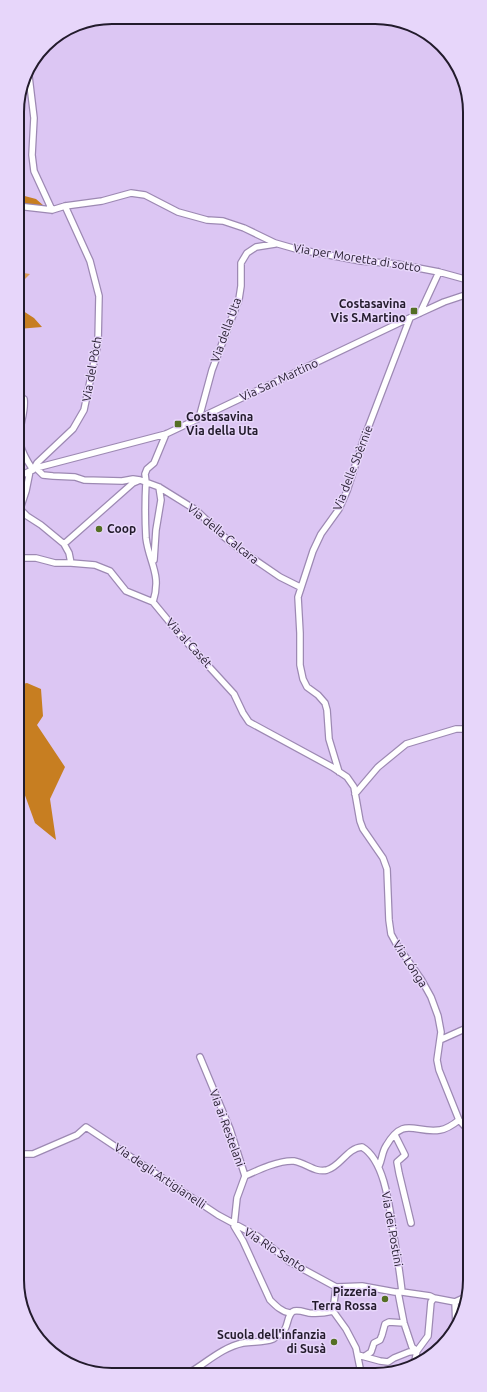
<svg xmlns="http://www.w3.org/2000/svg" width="487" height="1392" font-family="Ubuntu,sans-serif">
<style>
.green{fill:#de9e58}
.forest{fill:#c77e21}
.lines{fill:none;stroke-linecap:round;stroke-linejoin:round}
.minor-casing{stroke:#9d89b3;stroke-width:8}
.minor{stroke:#fff;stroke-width:5.5}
.poi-dot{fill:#546f23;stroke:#e7d6fa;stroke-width:1.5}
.labels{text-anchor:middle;stroke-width:3;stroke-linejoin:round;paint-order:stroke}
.street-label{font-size:12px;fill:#231b2c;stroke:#e7d6fa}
.poi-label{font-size:12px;font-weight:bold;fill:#231b2c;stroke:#e7d6fa;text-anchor:end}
.rim{fill:none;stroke:#231b2c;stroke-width:2}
</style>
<rect width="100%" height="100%" fill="#dcc6f3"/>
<path class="green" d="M17 272 30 274 17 287Z"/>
<path class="forest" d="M17 194 36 199 44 206 17 203Z
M17 307 34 318 42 327 18 329Z
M27 683 41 689 43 716 37 725 65 767 50 799 56 840 35 823 18 776V685Z"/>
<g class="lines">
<g class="minor-casing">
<path id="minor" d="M28 68 34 118 32 155 34 171 52 210
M17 206 52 210 65 206 102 201 131 193 145 195 178 212 207 220 223 221 244 228 275 243 296 249 361 261 397 264 439 272 468 280
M420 313 439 272
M18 404 22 398 24 399C26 414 17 428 20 443 22 453 27 461 33 470L37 463 73 429 84 410 98 343 99 296 90 261 65 206
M199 418 212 370 239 299 241 286V263L247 253 256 247 275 244
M36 468 43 475 53 476 75 477 84 480 122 481 133 479 140 480 159 487 196 510 223 536 242 551 280 577 300 587
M18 477 36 468 166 434 420 313 444 302 468 294
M18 507 27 516 41 525 64 544 69 553 71 563
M20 509 26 491 30 471
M64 544 133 483 140 480
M18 558H36L55 563H71L95 565 110 571 126 591 153 602 181 636 234 694 243 713 249 722 332 767 347 777 354 787 360 821 363 829 383 858 387 869 389 920 391 934 397 945 421 979 431 997 438 1016 441 1032 437 1060 439 1070 459 1120 470 1132
M154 560 156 530 161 500 159 487
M153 602C162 574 149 563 146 538 145 520 145 500 146 482L145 474 147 469 154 463 166 434
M339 772 329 739 327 710 325 703 318 695 307 687 303 679 300 665V633L298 597 313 551 321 534 339 509 347 491 363 441 410 318
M355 794 378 767 406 744 456 729H469
M440 1040 469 1027
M200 1057 230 1129 245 1176 237 1198 234 1226 243 1241 270 1300C276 1306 282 1312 290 1313
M395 1135 405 1155 397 1162 399 1173 411 1223
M19 1154H33L77 1135 86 1127 218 1215 257 1236 290 1262 336 1287 362 1286 395 1292H402L430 1296 434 1298 455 1302
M379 1166C382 1160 382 1152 386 1146 404 1115 415 1134 440 1130 447 1129 454 1124 459 1120
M245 1176C258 1170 279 1160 294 1161 306 1163 315 1173 327 1170 341 1166 347 1148 362 1147 386 1161 390 1212 394 1237 397 1255 400 1273 402 1292
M398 1292 404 1323 412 1347 417 1351
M455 1302 456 1327
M455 1302 468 1296
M333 1311 346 1329 356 1348 361 1373
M358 1355 380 1361 388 1362 394 1358 409 1352 417 1351
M365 1356 371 1352 374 1343 380 1340 382 1335 385 1324 389 1322 404 1323
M414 1365 417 1351 428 1336 431 1302 434 1298
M189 1373C206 1363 223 1347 243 1343 253 1341 263 1343 273 1339 277 1336 282 1334 285 1329 288 1324 288 1313 294 1311 300 1310 304 1312 309 1313 318 1314 325 1313 333 1311L336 1287"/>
</g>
<use href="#minor" class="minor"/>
</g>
<g class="poi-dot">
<rect x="410" y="307" width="8" height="8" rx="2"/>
<rect x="174" y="420" width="8" height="8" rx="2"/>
<circle cx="99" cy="529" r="4"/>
<circle cx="385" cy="1299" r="4"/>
<circle cx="334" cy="1342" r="4"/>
</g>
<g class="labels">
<g class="street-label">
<text transform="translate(357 258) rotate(9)" y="4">Via per Moretta di sotto</text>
<text transform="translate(226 330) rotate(-70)" y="4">Via della Uta</text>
<text transform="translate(92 369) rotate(-80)" y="4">Via del Pòch</text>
<text transform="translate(279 380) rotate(-25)" y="4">Via San Martino</text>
<text transform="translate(353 468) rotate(-69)" y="4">Via delle Sbèrnie</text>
<text transform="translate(223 534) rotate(39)" y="4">Via della Calcara</text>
<text transform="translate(189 643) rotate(48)" y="4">Via al Casét</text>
<text transform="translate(410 964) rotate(57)" y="4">Via Lónga</text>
<text transform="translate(227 1128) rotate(70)" y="4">Via ai Restelani</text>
<text transform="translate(160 1176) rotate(34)" y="4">Via degli Artigianelli</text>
<text transform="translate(392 1229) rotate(80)" y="4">Via dei Postini</text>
<text transform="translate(275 1250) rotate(33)" y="4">Via Rio Santo</text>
</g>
<g class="poi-label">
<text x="406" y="308">Costasavina<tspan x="406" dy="14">Vis S.Martino</tspan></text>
<text x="186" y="421" text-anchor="start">Costasavina<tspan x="186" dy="14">Via della Uta</tspan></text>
<text x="107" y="533" text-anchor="start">Coop</text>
<text x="377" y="1296">Pizzeria<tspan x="377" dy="14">Terra Rossa</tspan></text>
<text x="326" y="1339">Scuola dell'infanzia<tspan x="326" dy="14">di Susà</tspan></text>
</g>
</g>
<path d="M0 0H487V1392H0ZM112 24H375A88 88 0 0 1 463 112V1280A88 88 0 0 1 375 1368H112A88 88 0 0 1 24 1280V112A88 88 0 0 1 112 24Z" fill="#e7d6fa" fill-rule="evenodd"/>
<path class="rim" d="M112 24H375A88 88 0 0 1 463 112V1280A88 88 0 0 1 375 1368H112A88 88 0 0 1 24 1280V112A88 88 0 0 1 112 24Z"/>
</svg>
